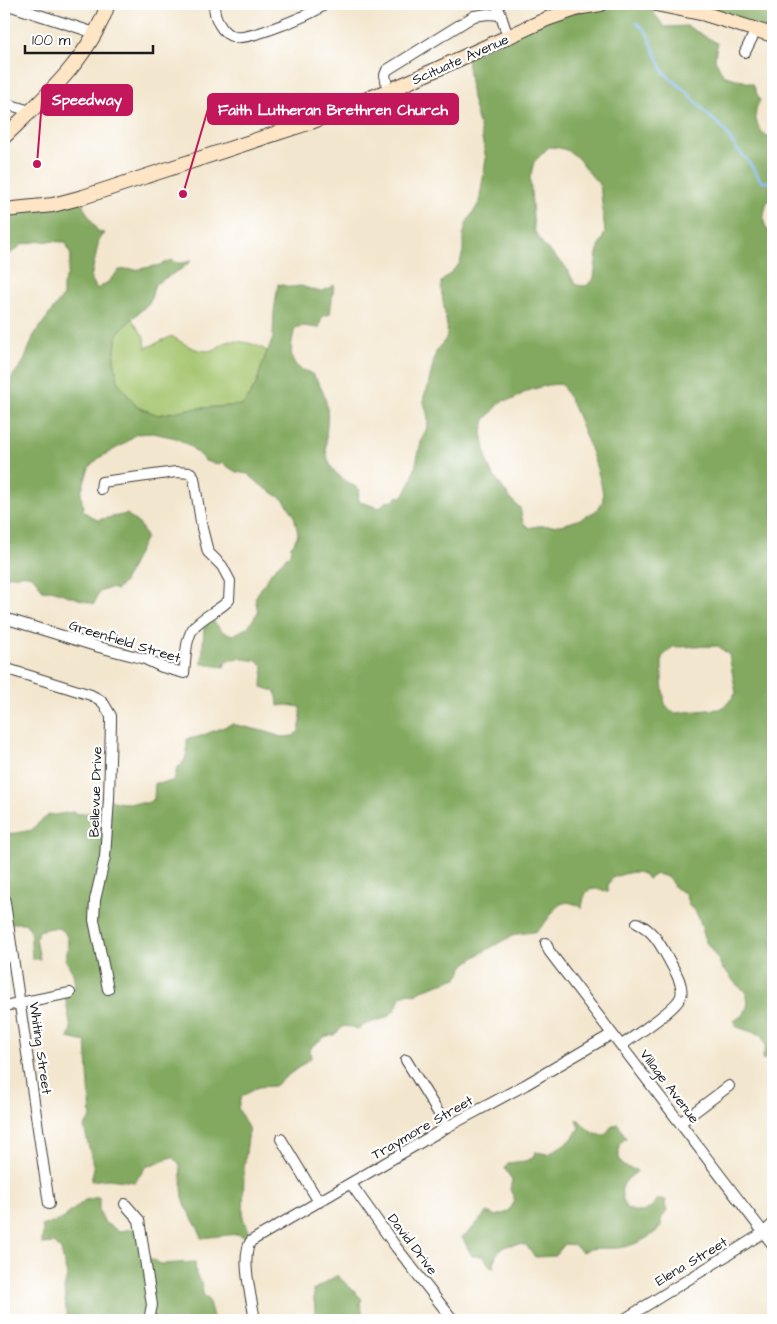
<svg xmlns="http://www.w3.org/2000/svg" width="777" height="1324" font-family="'Architects Daughter',sans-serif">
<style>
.green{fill:#a3c36b;stroke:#607044}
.forest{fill:#82a95f;stroke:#4f623e;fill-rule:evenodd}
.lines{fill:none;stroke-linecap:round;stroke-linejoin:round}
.stream{stroke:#80b9f0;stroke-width:2.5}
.minor-casing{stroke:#3c3a37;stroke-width:12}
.secondary-casing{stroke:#3c3a37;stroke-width:16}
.minor{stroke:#fff;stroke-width:10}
.secondary{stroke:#fde5c5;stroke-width:14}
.labels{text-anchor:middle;stroke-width:4.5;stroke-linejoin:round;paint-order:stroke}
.street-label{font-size:14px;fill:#1c1c1c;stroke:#fff}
.leader{fill:none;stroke:#c2185b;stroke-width:2}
.callout-dot{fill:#c2185b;stroke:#fff;stroke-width:2}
.callout{fill:#c2185b;stroke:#c2185b;stroke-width:2}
.callout-label{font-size:15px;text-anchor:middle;font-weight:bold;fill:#fff}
</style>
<rect width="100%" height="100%" fill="#fff"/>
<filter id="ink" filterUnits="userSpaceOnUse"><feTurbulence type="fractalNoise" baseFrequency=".02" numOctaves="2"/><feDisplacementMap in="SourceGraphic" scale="10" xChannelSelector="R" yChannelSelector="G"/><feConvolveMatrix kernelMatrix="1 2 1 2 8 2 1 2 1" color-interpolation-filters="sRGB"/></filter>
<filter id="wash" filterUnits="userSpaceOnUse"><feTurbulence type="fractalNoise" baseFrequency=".0096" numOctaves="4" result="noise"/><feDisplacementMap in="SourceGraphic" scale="20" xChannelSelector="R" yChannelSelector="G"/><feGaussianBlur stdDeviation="1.12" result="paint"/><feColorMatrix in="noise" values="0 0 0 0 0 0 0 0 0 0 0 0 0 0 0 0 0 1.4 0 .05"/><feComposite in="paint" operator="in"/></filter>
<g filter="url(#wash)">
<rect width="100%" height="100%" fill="#f3e6ce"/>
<path class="green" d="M132 319 145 338 146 348 172 336C182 343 200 354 212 350 217 349 221 344 226 342 237 339 258 344 267 351L256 385 243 405 189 409 158 415 137 407 118 382 114 359 117 333Z"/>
<path class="forest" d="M545 4H773V36L668 7 647 5 665 27 687 26 717 43 715 59 723 75 753 84 760 101C750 114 758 134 773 140V170L770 187V199L767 202C764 215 761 221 769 232L773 233V1060L762 1059 766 1046 761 1035 737 1027 734 1021C745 1015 752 1004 745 992 742 988 739 987 736 984 730 978 730 973 723 970L719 961 706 942 699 918 695 911 689 906 685 893 675 888 668 877 656 874 648 879C639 867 626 874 613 877L608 885V892C589 886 585 888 582 908 556 891 554 917 538 930 532 934 522 932 515 935 508 937 468 960 465 965 461 969 461 974 457 978L422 990 416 995 410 993 401 996C399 1001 397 1007 394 1011 385 1023 366 1020 357 1030L352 1027 344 1026 334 1035 326 1036 312 1046 310 1051 311 1058 274 1086 258 1087 241 1097 238 1108 249 1130 244 1168 243 1218 250 1234 246 1238 238 1234 201 1238V1234L188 1211 183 1198 180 1165 172 1157 146 1167 135 1182 108 1179 91 1181 94 1169 84 1127 91 1117 86 1042 68 1038 71 1029 65 996 72 991 75 985 73 973 65 959C70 947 70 926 52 928 48 928 43 930 39 931L36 939 40 959H32L30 929 25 923H8L4 925V861L10 855 5 835 32 830 36 825 50 814 54 815 72 812 79 814 101 811 109 799C118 805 136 802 147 803L154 799 155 783 169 782 174 780 177 768C188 762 187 750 187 739L198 737 232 724 267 732 281 737 293 736 299 731 301 721 300 707 287 705 278 706 277 696 274 691 262 687 263 667 258 661 237 658 226 662 224 667 202 664 204 626 206 627 208 615 223 632 233 635 248 627 258 612 255 598 272 571 290 554 291 546 294 543 298 534 294 515 284 500 262 486 248 474 236 472 222 463 219 465 205 461 190 446 176 438 153 433 136 434 124 444 99 458 89 468 81 492 82 503 84 505 83 511 97 520 127 514 140 525 146 537 124 582 117 590 110 588 99 592 94 604 51 590 43 591C30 568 27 576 4 576V424L8 416 6 407 12 377 24 361 34 335 63 296V286L65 279 67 276 71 256 66 242 40 241 23 244 10 254 4 247V210L81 196 84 208 98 232 104 233 99 240 91 278 97 289 108 282 119 270 133 269 134 270 160 265 171 260C177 265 185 263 192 260L183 268 155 284 150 302 117 333 114 359 118 382 137 407 158 415 189 409 243 405 256 385 264 359 273 338 274 312 278 284 291 287 301 286 317 291H323L334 285 330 314 322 317 319 328 302 326 295 328C292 340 287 359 299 368 303 371 309 371 312 374 316 377 324 393 325 398 332 419 321 441 329 462 334 476 349 482 360 490L358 497 360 502 380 508 385 502 394 501 398 496 402 497C415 481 416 460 421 442 423 433 428 430 428 420 428 409 419 400 427 390L436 352 447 337V327L441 288V282L460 263 463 251V236L467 222 479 203 486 159 480 128 472 98 467 58 550 17ZM549 147C580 147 581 169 600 184L605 232 597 253 594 278 586 286 576 285 565 266 544 246 534 230 530 178 534 162ZM561 384C572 397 605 481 603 499 603 502 600 506 598 509 590 516 569 524 559 525 548 527 541 524 529 528L523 522 520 508 510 498 491 472 487 462 482 432 485 420 502 401 514 399 527 391 548 385ZM718 646 729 655 736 693 727 704 719 709 674 713 665 704 662 682V657L673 647Z
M576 1120H579C587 1129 592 1135 605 1135L611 1127 618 1124 626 1138 619 1144V1158L623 1166 636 1170 637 1172C621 1183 618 1189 626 1208 642 1215 647 1213 657 1200H666L665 1205 667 1211 661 1219V1227C650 1238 634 1246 618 1248 606 1249 593 1246 582 1252L574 1245 565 1244 555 1256 535 1257 526 1245C509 1243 494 1246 494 1267L492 1268 482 1256H472L462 1237 470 1231 487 1212 496 1216 508 1212 515 1201 510 1189 512 1180 505 1169 508 1163 525 1161 533 1158 535 1152 549 1154 572 1139 579 1128Z
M99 1197V1211L105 1223 119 1231 141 1228 145 1256 161 1264 195 1262 196 1275 202 1283 203 1294 208 1299 214 1320H67L64 1288 67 1276 61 1250 54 1243 42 1244 43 1228 41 1226 61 1220 85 1200Z
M336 1276H338L362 1299 360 1303 363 1315 373 1320H316L313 1290Z"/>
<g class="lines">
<path class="stream" d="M637 23 646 31 664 73 688 93 706 113 723 128 736 148 748 161 762 182H773"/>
</g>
</g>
<g filter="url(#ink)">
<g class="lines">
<g class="minor-casing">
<path id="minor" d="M5 4 95 33
M214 4C214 17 221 34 235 37 249 40 314 14 325 4
M497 4 508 37
M745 52 756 30
M388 91 385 75 387 70 474 16 488 14 501 15
M4 103 30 111
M4 618 99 647 145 659 162 667 184 673C186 658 185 639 194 627 202 617 220 610 229 600L230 581 222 566 208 552 202 528 194 478 191 473 176 472 102 482 101 489
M4 668 91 695 100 700 104 704 111 716V722L109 799 105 857 95 900 94 920 108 989
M4 896 49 1204
M546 943 549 951 773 1245
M4 1006 70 993
M622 1045C634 1036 677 1009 681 996 684 984 674 970 669 960 660 944 654 931 637 923
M406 1060 447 1127
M680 1123 729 1086
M281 1139 319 1202
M351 1184 396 1247 453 1320
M125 1204 139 1220 152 1305 149 1320
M255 1320C252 1301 240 1256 251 1241L447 1127 525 1085 612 1034
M623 1320 763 1233 773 1224"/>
</g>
<g class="secondary-casing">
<path id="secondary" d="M656 4 705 14 773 35
M4 137C44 98 90 58 108 4
M4 210 53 205 83 197 311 122 402 85 547 19 582 7 601 4"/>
</g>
<use href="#minor" class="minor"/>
<use href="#secondary" class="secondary"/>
</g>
</g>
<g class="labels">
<g class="street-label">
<text transform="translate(460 59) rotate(-24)" y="5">Scituate Avenue</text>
<text transform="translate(125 641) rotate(17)" y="5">Greenfield Street</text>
<text transform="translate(95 792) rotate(-88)" y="5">Bellevue Drive</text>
<text transform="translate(41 1048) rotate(82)" y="5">Whiting Street</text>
<text transform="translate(670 1086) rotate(53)" y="5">Village Avenue</text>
<text transform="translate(422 1127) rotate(-30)" y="5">Traymore Street</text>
<text transform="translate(413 1244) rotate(53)" y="5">David Drive</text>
<text transform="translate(691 1261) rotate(-31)" y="5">Elena Street</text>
</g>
</g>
<path class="leader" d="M37 164L42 100M183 194L208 109"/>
<g class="callout-dot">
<circle cx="37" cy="164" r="5"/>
<circle cx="183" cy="194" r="5"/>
</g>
<g class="callout">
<rect x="42" y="85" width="90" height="30" rx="5"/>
<rect x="208" y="94" width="250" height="30" rx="5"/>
</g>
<g class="callout-label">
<text x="87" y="105">Speedway</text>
<text x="333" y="115">Faith Lutheran Brethren Church</text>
</g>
<rect width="777" height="1324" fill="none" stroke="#fff" stroke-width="20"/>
<path d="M25 45v8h128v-8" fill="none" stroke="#1c1c1c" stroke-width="2.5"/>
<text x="32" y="45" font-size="15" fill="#1c1c1c" stroke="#ffffff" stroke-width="4" paint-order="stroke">100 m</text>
</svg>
